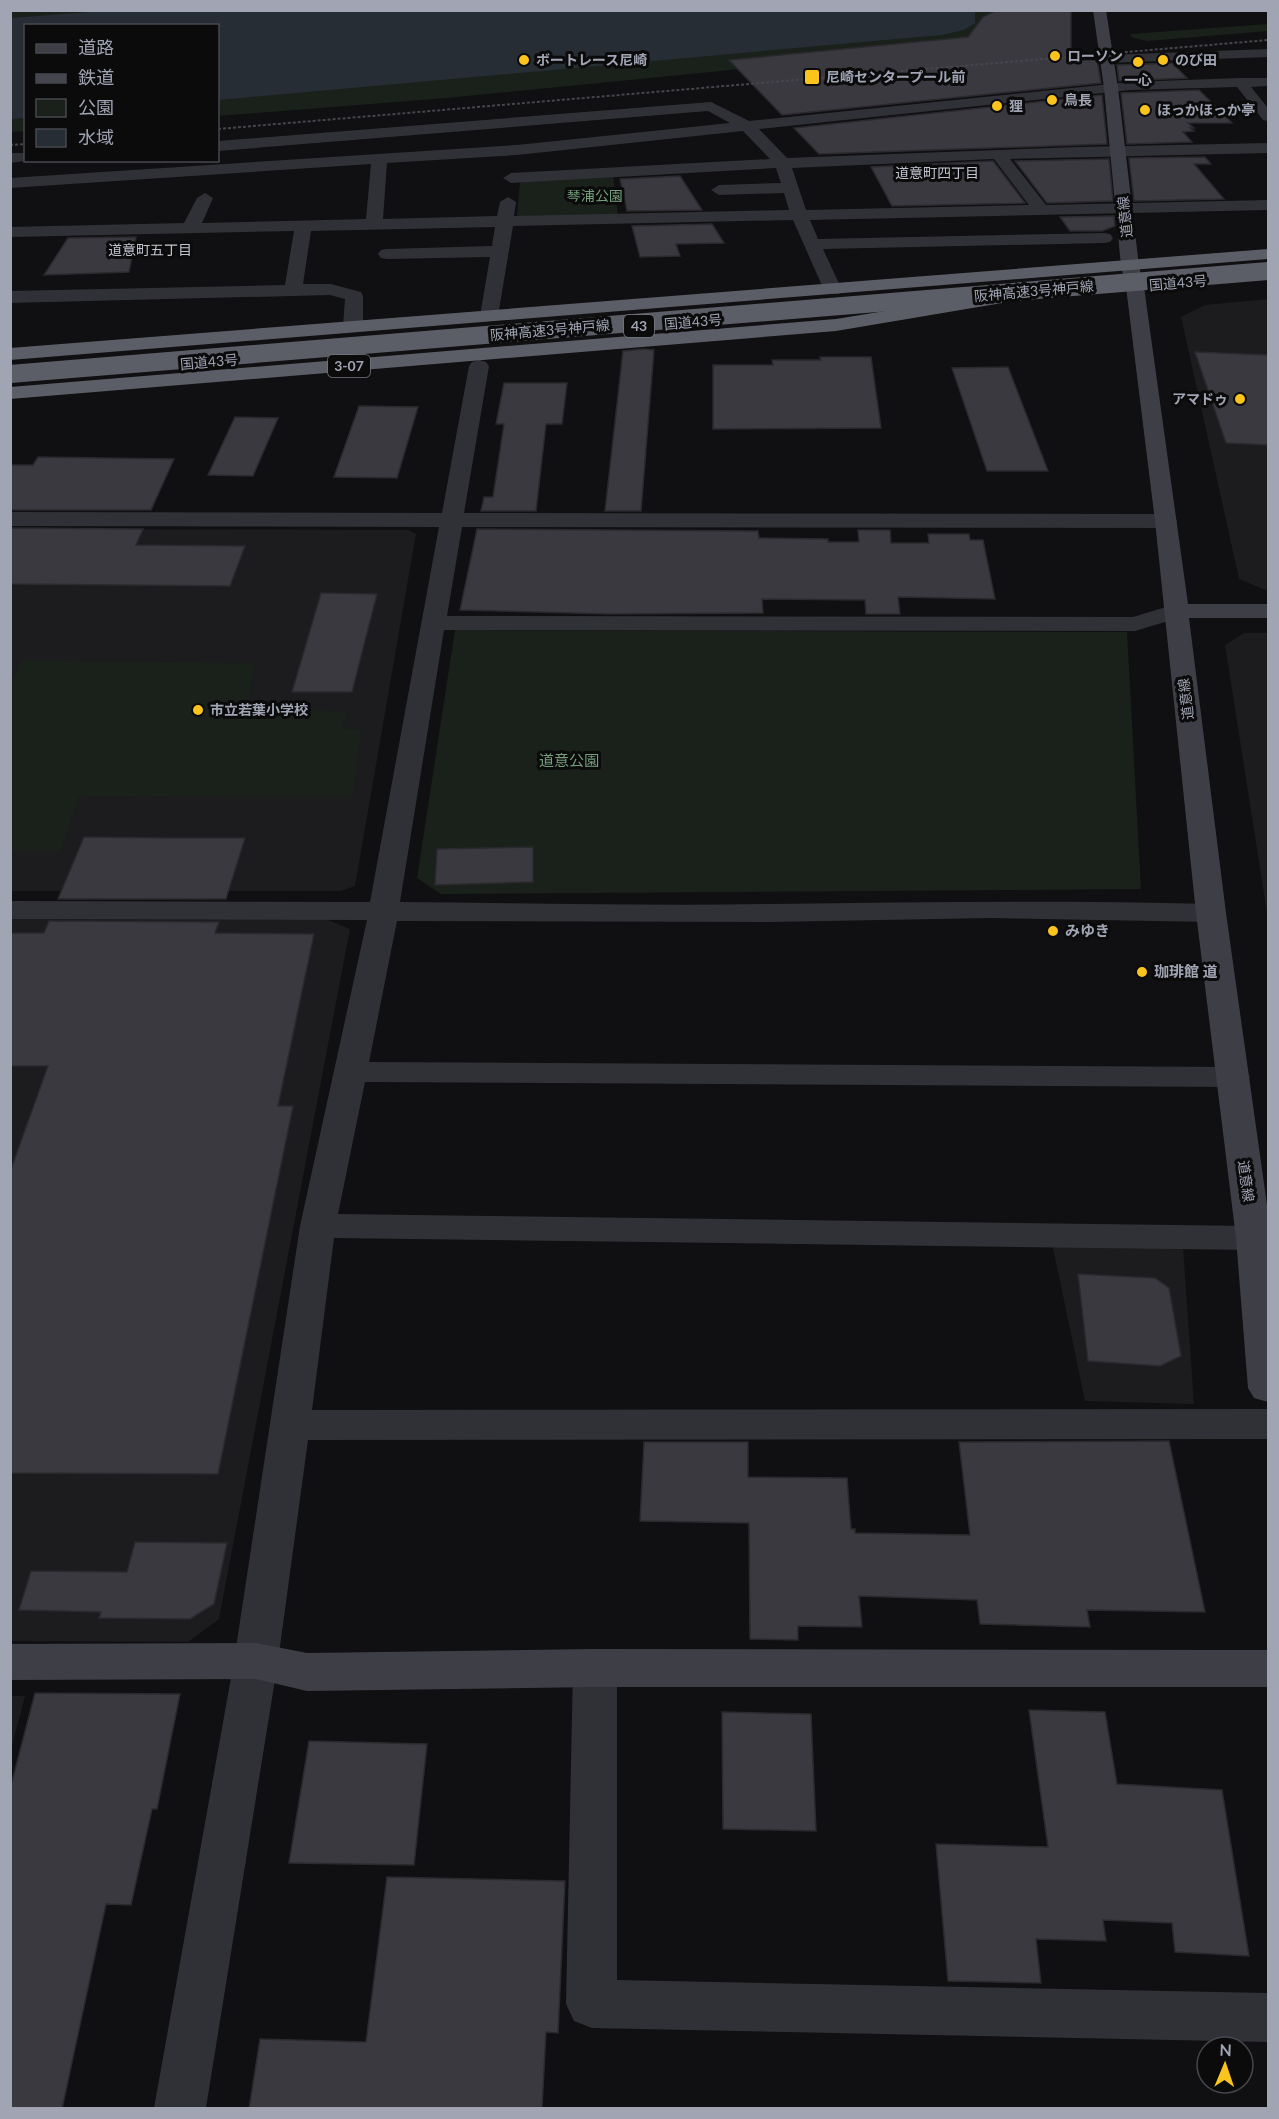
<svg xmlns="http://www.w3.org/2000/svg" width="1279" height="2119" font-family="Lato,'Noto Sans JP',sans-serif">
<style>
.built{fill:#1c1b1e}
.green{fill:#1a211b}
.water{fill:#262d35}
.building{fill:#3a393f;stroke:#2a292d;stroke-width:1.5}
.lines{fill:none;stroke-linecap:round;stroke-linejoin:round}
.street{fill:#303136;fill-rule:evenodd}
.secondary{fill:#3e3f46;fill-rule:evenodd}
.highway{fill:#5c5e67;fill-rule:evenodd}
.rail{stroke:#45464d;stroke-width:2;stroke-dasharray:3 2;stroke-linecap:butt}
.highway-bridge{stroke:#5c5e67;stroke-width:18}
.poi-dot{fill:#fbc41d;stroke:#0b0b0c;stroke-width:2}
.labels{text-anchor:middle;stroke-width:6;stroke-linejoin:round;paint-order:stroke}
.far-poi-label{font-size:14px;font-weight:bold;fill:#a0a4b3;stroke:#0b0b0c;text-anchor:start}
.far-neighbourhood-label{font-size:14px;fill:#c1c3cf;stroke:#0b0b0c}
.far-park-label{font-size:14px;fill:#759f7c;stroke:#0b0b0c}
.far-street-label{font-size:14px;fill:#a0a4b3;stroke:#0b0b0c}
.shield{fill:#0b0b0c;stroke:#737681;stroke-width:1.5}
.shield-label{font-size:14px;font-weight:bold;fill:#a0a4b3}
.park-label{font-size:15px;fill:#759f7c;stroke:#0b0b0c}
.poi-label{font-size:15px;font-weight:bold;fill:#a0a4b3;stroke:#0b0b0c;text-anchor:start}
</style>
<rect width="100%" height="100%" fill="#100f11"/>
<path class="built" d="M1268 299V591L1239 579 1181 317 1205 305Z
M11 529 408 530 416 534 355 886 341 891H11Z
M1244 633H1268V919L1225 645Z
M11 919 328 920 350 929 219 1619 188 1642 11 1641Z
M1052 1243 1183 1247 1194 1404 1085 1401Z
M10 1696H25L11 1749H10Z"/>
<path class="green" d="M11 11H1041L1007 43 447 98 218 116V26H26L25 131 11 132Z
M1268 24V31L1147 41 1131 37 1130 34Z
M613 176 618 216 526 218 517 215 520 183 529 181Z
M455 630 1127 632 1141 889 441 894 417 878Z
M22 660 254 663 248 709 348 711 341 728 361 730 353 797 79 796 61 851H11V683Z"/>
<path class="water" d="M117 10H975V23L964 30 941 35 218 100V26H26L25 118 11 119V18Z"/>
<path class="building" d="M997 10H1071V60H1097L1101 83 782 115 729 60 968 37 983 17Z
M1172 63 1187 78 1119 81 1117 65Z
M1199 90 1232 123H1188L1194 128H1190L1194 131 1183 132 1192 142 1127 144 1121 93Z
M1102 95 1107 144 819 154 794 128Z
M1205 157 1211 164H1194L1224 199 1134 201 1129 158Z
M1109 159 1113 201 1047 203 1015 161Z
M993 161 1025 203 892 206 871 167Z
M680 176 702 210 627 211 620 179Z
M1114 216 1115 226 1102 231H1070L1060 217Z
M712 224 724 243 676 244 680 256 640 257 632 226Z
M136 237 129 272 44 275 68 238Z
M644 349 654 350 641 511H605L623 351Z
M1195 352 1269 355V445L1226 443Z
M820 357H871L881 428 713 429V365H773L772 360H821Z
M1008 367 1048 471H987L952 368Z
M504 383H567L562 424H546L536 511H481L484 497H493L504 424H496Z
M359 406 418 407 397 478 334 477Z
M235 417 278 418 253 476 208 475Z
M38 457 174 459 151 510H10V465H33Z
M10 528 143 529 136 545 245 546 230 586 10 584Z
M477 529 758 531 759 538 828 539V542H859L858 530H890L891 543H929L928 534H969L970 540H983L995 599 898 597 900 614H866L865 600 762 599 763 613 609 614 460 610Z
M321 593 377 594 352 692H292Z
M84 837 166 838H245L226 899H58Z
M533 847V882L435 885 437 849Z
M49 921 219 922 215 933 314 934 278 1106H293L218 1474 10 1473V1172L48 1066H10V933H44Z
M1078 1274 1155 1278 1169 1288 1181 1356 1160 1366 1088 1361Z
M1169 1441 1205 1612 1087 1610 1090 1627 980 1624 977 1600 859 1596 862 1627 798 1626V1640L750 1639 749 1523 640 1521 644 1442H748V1477L847 1478 851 1529H855V1533L970 1535 959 1442Z
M135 1542 227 1543 214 1604 190 1619 99 1618 101 1612 19 1610 31 1571 127 1572Z
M35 1693 180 1694 157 1809H152L131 1905 106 1904 62 2109H10V1789Z
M1029 1710 1105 1712 1117 1784 1222 1790 1249 1956 1175 1952 1172 1923 1103 1920 1106 1941 1036 1939 1041 1983 948 1981 936 1844 1048 1847Z
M722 1712 811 1714 816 1831 723 1829Z
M309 1741 427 1744 414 1865 289 1863Z
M387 1877 565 1881 558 2033 546 2032 542 2109H249L260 2039 366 2042Z"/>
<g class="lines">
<path class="street" d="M1268 49V57L1106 63 1099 59 1106 55Z
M1240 78H1268V86L1251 87 1268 108V121L1263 120 1237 87 1130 90 759 129 787 158 1079 147 1268 143V153L1010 159 1046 205 1268 200V210L810 220 818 239 1104 233 1110 234 1113 238 1110 242 1104 243 823 249 842 290 839 294H827L824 290 793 220 513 226 498 316 496 320H482L480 316 490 257 387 259 381 258 378 254 381 250 387 249 492 246 495 227 311 231 303 284H331L361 292 363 296V326L360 330H346L343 326 345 299 330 295 10 303V291L285 285 294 231 10 237V227L184 223 197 198 205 193 213 198 202 223 366 219 371 164 10 188V178L517 145 730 123 708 111 218 151V141L711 102 749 121 1130 82ZM743 131 770 159 511 173 503 178 511 183 776 168 781 183 719 185 711 190 719 195 784 193 789 210 514 216 516 202 508 197 500 202 497 216 383 219 387 163 517 155ZM994 159 1029 205 806 210 792 168Z
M10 153H26V160H32L10 163Z
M479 360 486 362 489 366 464 513 1166 514 1174 516 1177 521 1174 526 1166 528 462 527 447 616 1133 617 1176 604 1185 606 1188 611 1185 616 1135 631 444 630 400 902C524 903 648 906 772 904 918 902 1064 900 1211 904L1222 907 1226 913 1222 919 1211 922 991 918 771 922 397 921 369 1062 1233 1067 1245 1070 1250 1077 1245 1084 1233 1087 365 1082 338 1214 1254 1226 1267 1229V1247L1254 1250 334 1238 312 1410 1268 1409V1439L308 1440 278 1661 206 2108H154L234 1661 300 1226 367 920 10 919V901L370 902 439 527 10 526V512L442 513 469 366 472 362Z
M595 1649 611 1655 617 1668V1980L1268 1993V2042L592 2028 574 2021 566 2004 573 1668 579 1655Z"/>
<path class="secondary" d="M1093 10H1106L1118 88 1139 266 1144 287 1188 604H1268V618H1189L1226 913 1268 1212V1402L1254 1398 1248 1388 1236 1238 1196 913 1155 521 1126 287 1121 266 1104 88Z
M256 1643 307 1653 595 1649 1268 1650V1687H595L307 1691 256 1679 10 1680V1644Z"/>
<path class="highway" d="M1268 249V259L10 360V348Z
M995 293 1002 295 1004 299 1002 303 836 331 10 399V387L836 319Z"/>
<path class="rail" d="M218 129 1268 40
M10 145 26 144"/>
<path class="highway-bridge" d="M10 374 1268 271"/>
</g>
<g class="poi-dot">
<circle cx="1055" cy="56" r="6"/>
<circle cx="524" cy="60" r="6"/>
<circle cx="1163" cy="60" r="6"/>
<circle cx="1138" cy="62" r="6"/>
<rect x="804" y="69" width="16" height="16" rx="3"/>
<circle cx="1052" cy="100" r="6"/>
<circle cx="997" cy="106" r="6"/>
<circle cx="1145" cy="110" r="6"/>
<circle cx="1240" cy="399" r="6"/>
<circle cx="198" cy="710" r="6"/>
<circle cx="1053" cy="931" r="6"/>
<circle cx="1142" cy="972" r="6"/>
</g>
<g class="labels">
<g class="far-poi-label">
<text x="1067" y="61">ローソン</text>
<text x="536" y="65">ボートレース尼崎</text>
<text x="1175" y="65">のび田</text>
<text x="826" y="82">尼崎センタープール前</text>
<text x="1138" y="85" text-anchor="middle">一心</text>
<text x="1064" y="105">鳥長</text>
<text x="1009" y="111">狸</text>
<text x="1157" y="115">ほっかほっか亭</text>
<text x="1228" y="404" text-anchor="end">アマドゥ</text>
<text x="210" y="715">市立若葉小学校</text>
</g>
<g class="far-neighbourhood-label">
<text x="937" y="178">道意町四丁目</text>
<text x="150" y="255">道意町五丁目</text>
</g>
<g class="far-park-label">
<text x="595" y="201">琴浦公園</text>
</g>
<g class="far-street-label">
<text transform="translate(1125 217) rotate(-96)" y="5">道意線</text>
<text transform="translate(1178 283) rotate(-5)" y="5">国道43号</text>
<text transform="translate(1034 291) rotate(-5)" y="5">阪神高速3号神戸線</text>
<text transform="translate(693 322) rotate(-5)" y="5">国道43号</text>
<text transform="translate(550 330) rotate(-5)" y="5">阪神高速3号神戸線</text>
<text transform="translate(209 362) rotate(-5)" y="5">国道43号</text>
<text transform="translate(1186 699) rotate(-97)" y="5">道意線</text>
<text transform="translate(1246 1181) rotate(82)" y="5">道意線</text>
</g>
<g class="shield">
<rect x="624" y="315" width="30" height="22" rx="4.5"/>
<rect x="328" y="355" width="42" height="22" rx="4.5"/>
</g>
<g class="shield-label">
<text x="639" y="331">43</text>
<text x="349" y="371">3-07</text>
</g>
<g class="park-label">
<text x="569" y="766">道意公園</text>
</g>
<g class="poi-label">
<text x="1065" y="936">みゆき</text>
<text x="1154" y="977">珈琲館 道</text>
</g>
</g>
<rect width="1279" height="2119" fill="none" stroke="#a0a4b3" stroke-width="24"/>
<rect x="24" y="24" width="195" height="138" fill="#0b0b0c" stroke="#47484f" stroke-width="1.5"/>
<rect x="36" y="44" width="30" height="9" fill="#3e3f46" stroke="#47484f" stroke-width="1.5"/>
<text x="78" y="54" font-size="18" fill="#a0a4b3">道路</text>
<rect x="36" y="74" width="30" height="9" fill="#45464d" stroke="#47484f" stroke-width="1.5"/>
<text x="78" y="84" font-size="18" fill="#a0a4b3">鉄道</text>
<rect x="36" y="99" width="30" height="18" fill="#1a211b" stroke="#47484f" stroke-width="1.5"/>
<text x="78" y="114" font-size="18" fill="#a0a4b3">公園</text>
<rect x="36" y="129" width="30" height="18" fill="#262d35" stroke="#47484f" stroke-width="1.5"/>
<text x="78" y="144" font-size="18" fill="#a0a4b3">水域</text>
<g transform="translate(1225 2065) rotate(2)"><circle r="28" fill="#0b0b0c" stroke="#47484f" stroke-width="1.5"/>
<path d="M0-4.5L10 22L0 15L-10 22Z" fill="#fbc41d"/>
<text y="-9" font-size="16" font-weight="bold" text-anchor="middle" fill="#a0a4b3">N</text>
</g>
</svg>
